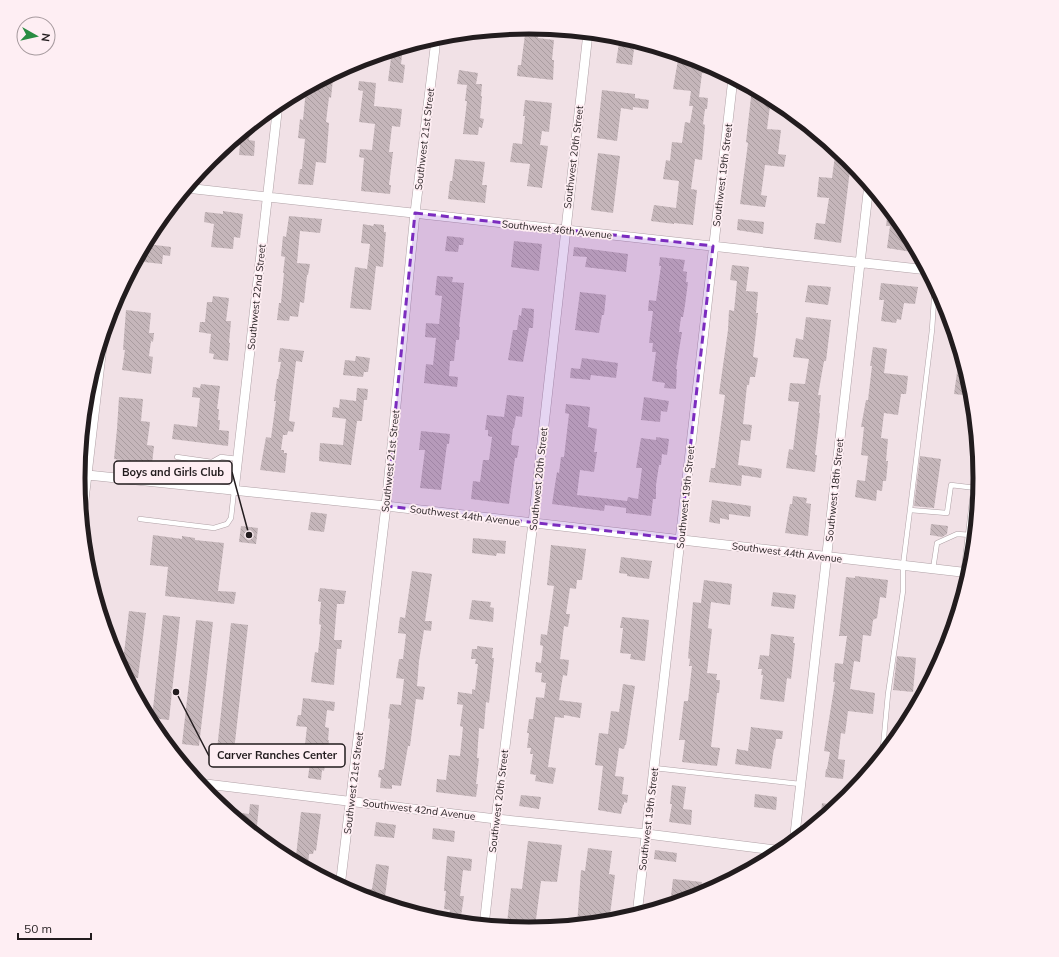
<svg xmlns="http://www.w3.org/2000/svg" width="1059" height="957" font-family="Mulish,sans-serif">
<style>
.building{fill:url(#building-back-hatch)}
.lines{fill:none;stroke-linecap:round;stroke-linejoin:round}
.service-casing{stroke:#b0a1a6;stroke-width:5.5}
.minor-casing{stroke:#b0a1a6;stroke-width:10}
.secondary-casing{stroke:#b0a1a6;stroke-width:14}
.service{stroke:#fff;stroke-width:4.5}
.minor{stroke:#fff;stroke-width:9}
.secondary{stroke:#fff;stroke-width:13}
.marked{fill:#7b2cbf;fill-opacity:0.2;stroke:#7b2cbf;stroke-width:3;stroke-dasharray:8 5;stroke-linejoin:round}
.labels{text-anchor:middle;stroke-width:3.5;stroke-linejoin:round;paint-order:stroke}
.street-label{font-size:10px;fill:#221c1e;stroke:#feeef3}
.rim{fill:none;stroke:#221c1e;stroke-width:5}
.leader{fill:none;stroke:#221c1e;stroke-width:1.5}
.callout-dot{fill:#221c1e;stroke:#feeef3;stroke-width:1.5}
.callout{fill:#feeef3;stroke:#221c1e;stroke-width:1.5}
.callout-label{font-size:11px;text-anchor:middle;font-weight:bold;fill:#221c1e}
</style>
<defs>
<pattern id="building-back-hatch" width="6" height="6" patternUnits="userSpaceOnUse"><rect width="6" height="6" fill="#c5b6ba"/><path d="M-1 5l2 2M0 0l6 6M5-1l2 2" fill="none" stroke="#a99c9f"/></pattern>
</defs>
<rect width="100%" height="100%" fill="#f1e1e6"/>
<path class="building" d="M526 27 539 28 538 38 554 40 552 60H554L553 80 517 76 518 65H521Z
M620 36 635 41 632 65 616 63Z
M403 47 401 64 405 65 403 83 388 81 391 58 374 56Z
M679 54 702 61 712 67 711 74 702 73 699 97 708 98 707 109H705L703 124 705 125 702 160 695 159 691 189 697 190 693 225 674 223V224L651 221 654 205 676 208 679 181 663 179 666 160 670 161 672 142 682 143 685 122 690 123 693 106H689L691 91 673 89Z
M459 70 478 73 476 84H482L481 96H482L480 118 484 119 482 128 479 127 478 135 463 134 467 101H465L467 85 457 84Z
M325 78 333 79 331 98 329 97 326 122 329 123 326 163 316 162 313 185 298 184 300 169H302L305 139 298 138 300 119 303 120 306 89Z
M359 81 376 83 374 106 402 109 400 127 392 126 389 152H393L389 185H391L390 194 361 191 364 158 359 157 360 149 372 150 375 124 359 122 363 91 358 90Z
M752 88 769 97 767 105 770 106 767 129 781 130 778 154 786 155 784 167 765 165 761 195 767 196 765 207 740 204 748 143 746 142Z
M602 90 635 94V98L649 100 648 109 633 107V110L621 108 617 141 597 138Z
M525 100 552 103 549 132 542 131 540 145 548 146 542 188 527 186 530 164 510 162 513 143 522 144 525 116H523Z
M251 126 249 140 255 141 254 156 239 155 241 134Z
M840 152 851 162 841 243 814 239 816 223 825 224 829 198 817 197 819 177 832 178 835 156 839 157Z
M598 153 620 156 613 213 591 210Z
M455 159 485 162 482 185H487L485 203 448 199 450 181H452Z
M223 211 243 214 240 238 234 237 233 249 211 247 214 224 204 222 205 212 223 214Z
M289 216 322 219 320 233 300 231 297 263 310 264 308 275H307L304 303 300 302 298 317 290 316 289 321 277 320 279 303H281L284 273H283L285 257 281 256 283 236 286 237Z
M887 218 899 220 905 228 918 253 887 248 890 226H886Z
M738 219 764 222 763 234 737 230Z
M363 224 373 226 374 224 384 225V232H386L383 267 376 266 371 310 350 308 355 267 367 269 370 244 361 243Z
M447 236 464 238 463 245H459L458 252 445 251Z
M514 241 542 244 539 271 511 267Z
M147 244 171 247 170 256 163 255 162 264 144 262Z
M574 247 628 254 626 272 585 267 587 257 573 256Z
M660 257 685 260 683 271 687 272 686 282H688L685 305 683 317H681L679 332H682L676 369H677L676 389 664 388 665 383 652 381 656 352H652L653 343H649L653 311H648L649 300 656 301 661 266H659Z
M732 265 749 267 746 291 758 292 756 313H758L753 357 758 358 755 377H750L749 385H747L743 424 752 425 750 441 741 440 738 465 762 469 761 478 742 475 741 486 709 482 711 468H715L725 395 719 394 728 330 729 310 734 311 737 281 730 280Z
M437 276 453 277 452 282 464 283 459 327H460L459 340H456L454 361H450L449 376 458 377 457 387 424 383 426 364 433 365 436 338 425 337 426 323 439 324 442 296 435 295Z
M881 283 918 287 915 304 904 303 901 320 897 319 896 323 881 321 884 300H879Z
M808 285 831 287 828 305 805 302Z
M580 292 606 295 604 315H602L599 333 575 330Z
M213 296 229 298 226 321H231L229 343H230L228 361 213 359 214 354 209 353 211 334 199 332 200 322H205L207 302H212Z
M522 308 534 309 533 328H529L523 362 508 360 513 330H517L519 315 521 316Z
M126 310 151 313 149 333H154L153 342 151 341 149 356 153 357 151 374 122 370 125 350H123Z
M806 317 831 320 826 361H824L818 395H821L819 413H820L815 455H817L815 472 786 468 789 449 793 450 799 402 788 401 790 383 805 384 809 359 793 357 796 338 803 340Z
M873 347 887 349 884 373 908 376 906 394H901L898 415 884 413 881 438 888 439 886 461H888L886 481H883L882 491 877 490 876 501 855 497 857 480 865 481 868 456 861 455 864 427H861L866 400H868L872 366H870Z
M280 348 304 351 302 362 296 361 289 421 295 422 293 432 288 431 287 435H283L281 450H284V453H287L285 473 260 470 266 437 271 438 276 401H274L277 379H278L281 362H278Z
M960 351 972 391 973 396 954 394Z
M356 356 370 358 368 372H364L363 377 343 375 345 360 355 361Z
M582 358 618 363 616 378 591 375 590 380 570 378 571 368 580 369Z
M201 384 220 386 217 409H219L218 420H220L219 430 229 431 228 446 172 439 174 424 197 427 200 398 192 397 193 387 200 388Z
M357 388 368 389 367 400H364L362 421H357L351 465 319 461 320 443 343 445 346 419 332 417 333 407 339 408 340 399 356 401Z
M507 395 524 397 522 417 516 416 514 428H513L511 445 519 446 517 458H515L509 504 471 499 473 481 480 482 483 460H489L492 437 488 436V430H485L487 415 504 417Z
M119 397 143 399 141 421 150 422 147 445 154 446 152 464 114 459 117 429Z
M644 397 669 401 667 412 661 411 660 422 641 420Z
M566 404 590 407 588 427 597 429 594 452H597L594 472 580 470 577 495 627 501 628 497 638 499 642 468H636L641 438 656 440V437L669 439 667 455 662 454 661 465H659L656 485V499H653L651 516 626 513V508L605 505 604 511 552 504 557 472 559 473 561 457H564L569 414 565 413Z
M421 431 450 434 449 444H447L441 490 420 488 425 450H419Z
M920 456 941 459 934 508 914 506Z
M793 496 807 498 806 503 811 504 808 536 785 533 790 504H792Z
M712 500 751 506 750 517 729 514V520L720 518V524L709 522Z
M311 512 327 514 324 532 308 530Z
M931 524 948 526 947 534 942 537 930 535Z
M241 526 258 528 256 544 239 542Z
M153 535 182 539V536L195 538V540L224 543 218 591 236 592 234 604 165 596 168 567 150 565Z
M473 538 506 541 505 554 497 553 496 556 472 553Z
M551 545 586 549 582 580H577L576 589 570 588 566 614H570L568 627 564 626 560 659 569 660 567 676 563 675 559 700 582 703 580 718 564 715V718L555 717 548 767 556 768 553 784 535 781 536 775 530 774 533 754H530L531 748H527L529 733H527L529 719H533L536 697 544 698 546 683 541 682 542 673 535 672 536 662 541 663 543 646 540 645 541 634 547 635 554 586 547 585Z
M621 557 652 561 649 579 627 576V574L619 573Z
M412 571 432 574 425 621H432L431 631 424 630 419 661 417 686 425 687 423 700 416 699 410 746H408L401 786 392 785V789L380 788 381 778 378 777 379 770H382L383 769H384L390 719 388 718 390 704 401 705 404 679 396 678 399 659H403L406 634 398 633 400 617 405 618Z
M855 576 888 580 886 598 880 597 877 618 873 620 871 636 863 635 860 662 854 661 850 689 875 693 873 714 848 711 845 734 841 733 838 759 845 760 843 779 825 777 826 769H827L830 752 824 751 835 682H833L835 663 843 664 847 636H839L846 577 855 578Z
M704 580 732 584 730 605 711 602 708 628 712 629 707 673 717 674 716 680H720L719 693H717L711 747 720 748 717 766 682 762 685 740H679L684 701H688L692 666H689L690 659 688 658 693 602 701 603Z
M320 588 346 591 344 604H337L334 640H342L341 649H337L334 685 311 682 315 652 318 653 321 625 319 624 321 602 318 601Z
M773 592 796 595 794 609 771 606Z
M472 600 491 602 490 607 494 608 493 622 469 619Z
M129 611 146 613 138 678 126 677 122 670Z
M163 615 180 617 169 720 152 718Z
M622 617 649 620 645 661 630 659 631 654 620 653 623 628H620Z
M196 620 213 622 199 746 182 744Z
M231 623 248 625 234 751 217 749Z
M771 634 794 637 793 643H795L791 679 787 678 784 702 760 699 763 675H761L762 669H758L760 655 769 656Z
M477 646 493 648 492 658H494L489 703 486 702 484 729 479 728 477 758H479L476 784H478L476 797 436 792 437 779 446 780 449 755 460 756 463 727 460 726 463 705 457 704 458 692 472 694V689L475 690 478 664H475L476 659H471L472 649H477Z
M897 656 916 658 913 692 893 690Z
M623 684 635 686 626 745H625L624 749 619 748 615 776 624 777 622 794 628 795 627 803 624 802V805H623L621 814 598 810 603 766 595 765 599 733 608 734 611 711 619 712Z
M303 698 335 702 334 711 327 710 325 727 329 728 328 740H329L324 771 322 770 321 780 308 778 311 754 304 753 307 727 296 726 298 715H301Z
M751 727 783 731 782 739H776L775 749 774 748 771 769 735 764 737 749 748 751Z
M672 785 686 787 683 809 692 810 691 825 669 822 672 804H670Z
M755 794 777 797 776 810 754 807Z
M521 795 541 797 539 809 519 806Z
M822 803 839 806 820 822Z
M250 804 259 805 256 836 227 811 249 814Z
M301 812 321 814 316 851 314 850 313 854H309L308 866H306V868L279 854 296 856Z
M376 822 396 825 394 838 374 836Z
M433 828 455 831 454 842 432 839Z
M528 841 562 845 557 882 541 881 535 927 507 923 511 888 522 889Z
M588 848 612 851 609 874 615 875 610 915 626 917V919L617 921 577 925 581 870 585 871Z
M655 850 677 853 676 862 654 859Z
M447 856 472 859 471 871 463 870 460 896H464L460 923 448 922 450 910 444 909 446 891H444Z
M376 864 389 866 385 897 384 896 383 904 367 899 368 889H372Z
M673 879 702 882 700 896 670 905Z"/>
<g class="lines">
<g class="service-casing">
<path id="service" d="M177 457 212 462 221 457 238 459
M910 510 932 330 935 284
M140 519 214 528 227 524 231 518 234 491
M933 569 937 543 957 534 971 535
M882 758 888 694 903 591V565L910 510 947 513 951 485 976 488
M654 768 800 784"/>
</g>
<g class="minor-casing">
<path id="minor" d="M186 188 928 270
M78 474 386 506 970 573
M234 491 278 104
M82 517 103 338
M198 783 496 819 647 834 783 851
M794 843 869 184
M340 887 386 506 415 213 435 48V43L439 36
M637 915 733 78
M484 926 496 819 533 523 588 33"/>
</g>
<g class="secondary-casing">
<path id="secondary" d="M966 588 980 470"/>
</g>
<use href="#service" class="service"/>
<use href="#minor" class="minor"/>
<use href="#secondary" class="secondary"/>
</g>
<path class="marked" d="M415 213 713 246 680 539 386 506Z"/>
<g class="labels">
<g class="street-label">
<text transform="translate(424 139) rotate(-83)" y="4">Southwest 21st Street</text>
<text transform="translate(573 157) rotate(-83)" y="4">Southwest 20th Street</text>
<text transform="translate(722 175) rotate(-83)" y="4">Southwest 19th Street</text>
<text transform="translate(557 229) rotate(6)" y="4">Southwest 46th Avenue</text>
<text transform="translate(256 297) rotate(-84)" y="4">Southwest 22nd Street</text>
<text transform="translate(390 461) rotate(-84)" y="4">Southwest 21st Street</text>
<text transform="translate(538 479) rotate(-84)" y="4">Southwest 20th Street</text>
<text transform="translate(834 490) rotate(-84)" y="4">Southwest 18th Street</text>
<text transform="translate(685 497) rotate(-84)" y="4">Southwest 19th Street</text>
<text transform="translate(465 515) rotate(7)" y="4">Southwest 44th Avenue</text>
<text transform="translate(787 552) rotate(7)" y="4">Southwest 44th Avenue</text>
<text transform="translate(353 783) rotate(-83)" y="4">Southwest 21st Street</text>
<text transform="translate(498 801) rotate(-83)" y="4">Southwest 20th Street</text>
<text transform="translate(419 809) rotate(7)" y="4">Southwest 42nd Avenue</text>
<text transform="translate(648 819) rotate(-83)" y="4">Southwest 19th Street</text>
</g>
</g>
<path d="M0 0H1059V957H0ZM85 478a444 444 0 1 1 888 0a444 444 0 1 1-888 0Z" fill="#feeef3" fill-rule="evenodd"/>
<path class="rim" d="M85 478a444 444 0 1 1 888 0a444 444 0 1 1-888 0Z"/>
<path class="leader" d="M249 535L232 472M176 692L209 756"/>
<g class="callout-dot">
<circle cx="249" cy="535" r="4"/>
<circle cx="176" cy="692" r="4"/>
</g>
<g class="callout">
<rect x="114" y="461" width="118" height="23" rx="4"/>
<rect x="209" y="744" width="136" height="23" rx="4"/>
</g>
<g class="callout-label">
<text x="173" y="476">Boys and Girls Club</text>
<text x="277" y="759">Carver Ranches Center</text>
</g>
<g transform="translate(36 36) rotate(98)"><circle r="19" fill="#feeef3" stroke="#a69a9e"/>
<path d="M0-3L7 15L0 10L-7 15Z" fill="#288c41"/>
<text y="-6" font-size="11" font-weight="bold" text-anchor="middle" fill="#221c1e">N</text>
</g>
<path d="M18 933v6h73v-6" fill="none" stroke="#221c1e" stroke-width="2"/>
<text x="24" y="933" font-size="12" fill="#221c1e" stroke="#feeef3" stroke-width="3" paint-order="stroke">50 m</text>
</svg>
